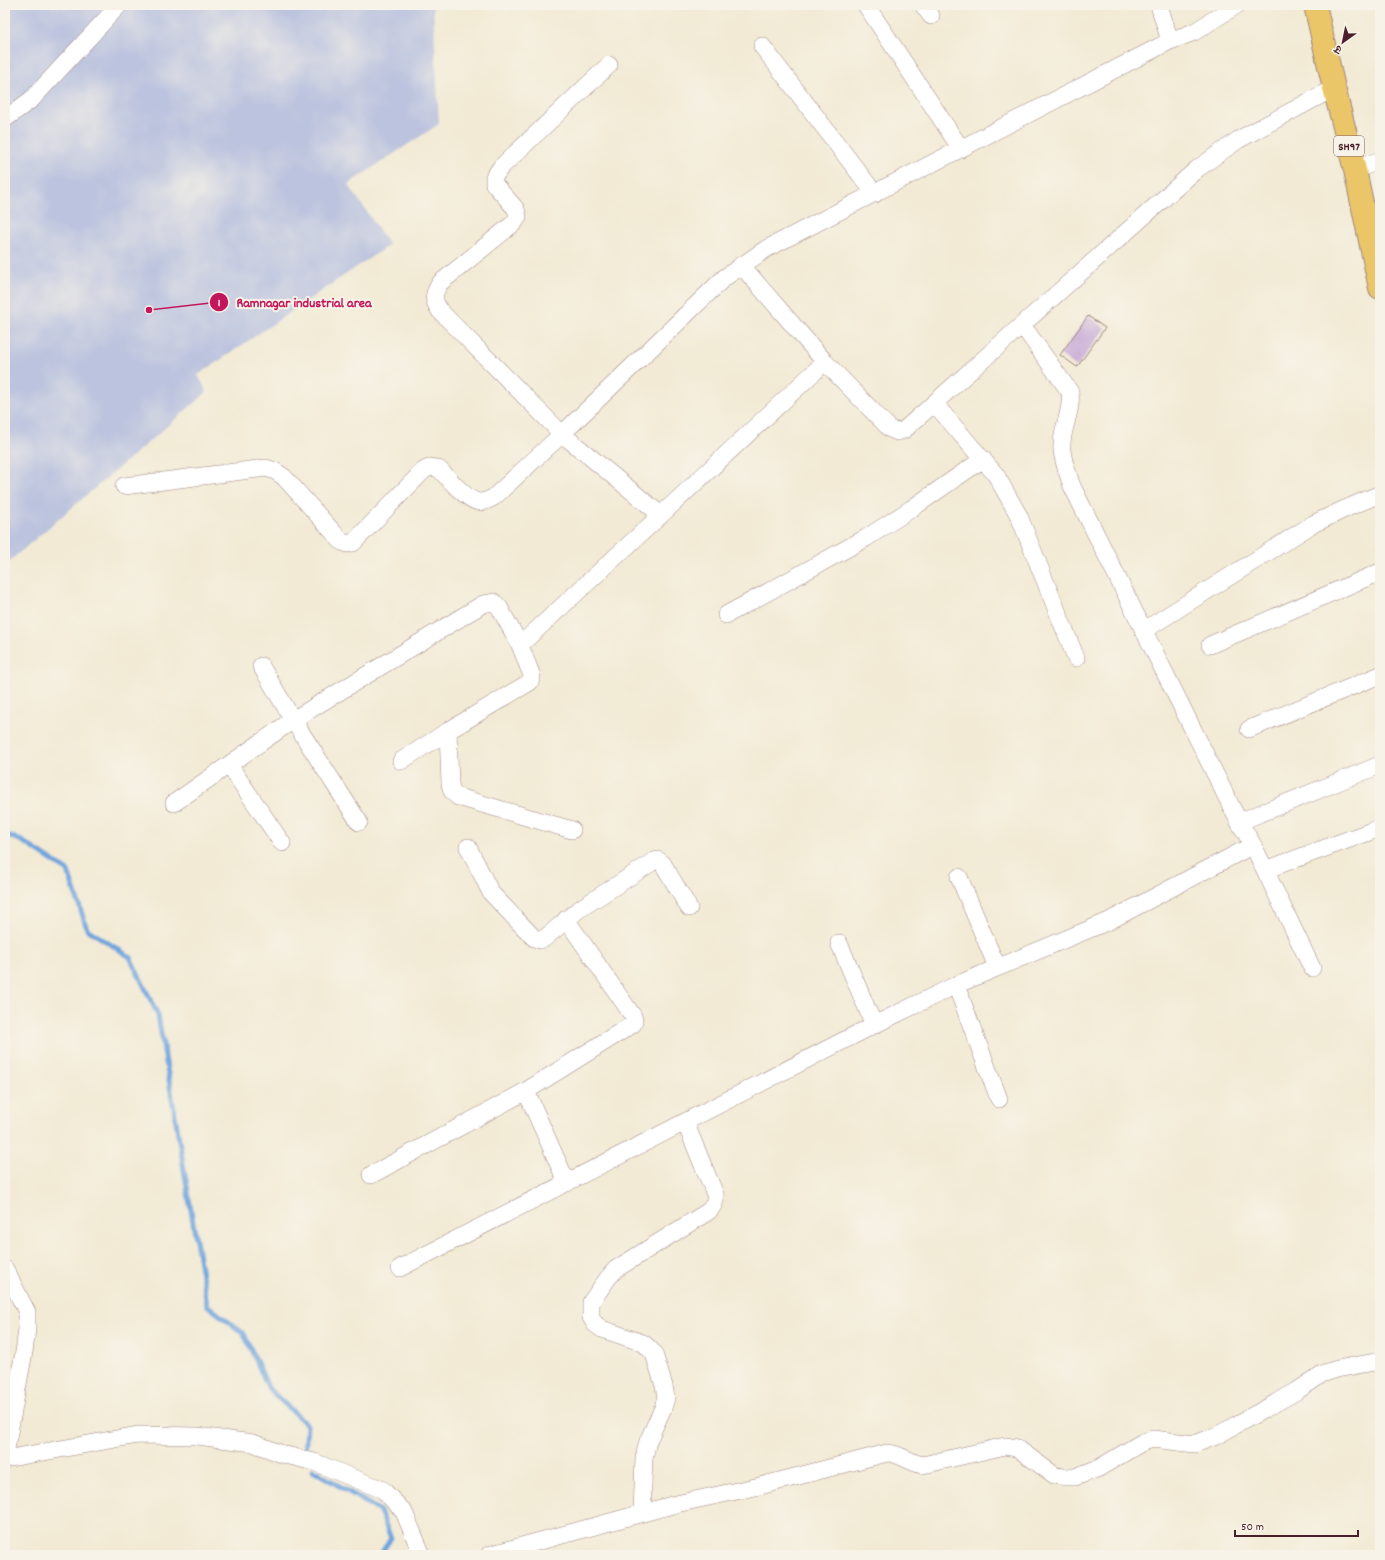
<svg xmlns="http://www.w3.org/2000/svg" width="1385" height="1560" font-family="Dekko,'Playpen Sans Deva',sans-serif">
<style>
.industrial{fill:#bbc3de}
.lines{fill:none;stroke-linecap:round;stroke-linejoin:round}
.stream{stroke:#71a5dd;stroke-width:5}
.building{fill:#c6aad6}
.minor-casing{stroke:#9e8480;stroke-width:18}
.major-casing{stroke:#9e8480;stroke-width:24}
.minor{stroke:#fff;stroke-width:17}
.major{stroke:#eac669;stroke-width:22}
.labels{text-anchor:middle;stroke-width:4;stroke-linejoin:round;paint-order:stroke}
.shield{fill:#f7f3e8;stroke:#7e5f64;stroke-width:1}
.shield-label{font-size:12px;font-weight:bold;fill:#4a1f2b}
.leader{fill:none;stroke:#c2185b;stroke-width:1.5}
.callout-dot{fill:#c2185b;stroke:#f7f3e8;stroke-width:1.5}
.mark-label{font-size:12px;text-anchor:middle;font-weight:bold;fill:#fff}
.callout-label{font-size:14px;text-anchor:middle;font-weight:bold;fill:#c2185b;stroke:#f7f3e8;stroke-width:4;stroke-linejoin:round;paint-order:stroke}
</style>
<rect width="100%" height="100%" fill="#f7f3e8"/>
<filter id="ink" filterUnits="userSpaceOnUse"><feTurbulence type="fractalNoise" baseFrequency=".025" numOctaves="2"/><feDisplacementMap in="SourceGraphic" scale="8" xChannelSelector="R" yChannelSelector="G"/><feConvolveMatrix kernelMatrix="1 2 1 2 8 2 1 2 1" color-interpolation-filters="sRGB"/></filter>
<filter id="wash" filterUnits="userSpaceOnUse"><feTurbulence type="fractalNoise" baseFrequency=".012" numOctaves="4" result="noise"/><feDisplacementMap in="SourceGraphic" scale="16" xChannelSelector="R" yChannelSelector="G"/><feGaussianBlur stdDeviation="0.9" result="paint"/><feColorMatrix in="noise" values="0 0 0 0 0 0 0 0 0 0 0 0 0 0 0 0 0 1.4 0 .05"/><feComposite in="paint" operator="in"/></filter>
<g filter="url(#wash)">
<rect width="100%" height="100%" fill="#f2ead4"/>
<path class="industrial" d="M5 5H433L439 124 348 184 389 245 198 375 207 392 5 565Z"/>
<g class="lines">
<path class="stream" d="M5 834 22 841 68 871 87 929 130 957 158 1015 207 1305 244 1334 269 1389 307 1425 305 1456
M313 1470 380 1511 391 1538 380 1555"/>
</g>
<g id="blocks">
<path class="building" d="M1088 316 1105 328 1077 367 1060 355Z"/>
</g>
</g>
<g filter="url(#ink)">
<use href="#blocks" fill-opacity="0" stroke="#9e8480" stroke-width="1"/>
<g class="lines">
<g class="minor-casing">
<path id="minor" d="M866 5 961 149
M923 5 931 16
M1159 5 1170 41
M762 46 875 194
M5 119 32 99 119 5
M1355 170 1380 160
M1022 325 1070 392C1073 412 1060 430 1062 450 1063 462 1068 474 1072 486L1239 822 1253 845
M825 362 890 429 897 432 904 430 1197 169 1238 140 1334 88
M934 403 996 475 1019 516 1076 658
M124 486 266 468 275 471 284 477 342 542 348 544 353 543 423 471C429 467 433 466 440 470 448 478 468 501 479 502 484 502 489 500 494 497L562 434 440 311C432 299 433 295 440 283L514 223 518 217 516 209 494 184V177L501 167 609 65
M661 515 825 362 741 265
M726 615 866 538 911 509 983 459
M1143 631 1313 524 1347 508 1380 494
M1210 645 1380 572
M261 666 293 720 359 822
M1249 729 1380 675
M448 731 450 784 452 791 458 797 572 830
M401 761 448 731 530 682 532 676 520 645
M229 765 282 843
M174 803 293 720 483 604 494 602 499 607 520 645 661 515 562 434 724 278 766 249 1170 41 1194 32 1237 5
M1239 822 1380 765
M468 847 491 893 534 938 540 940 545 938 578 910 654 861 658 860 663 864 689 908
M1265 870 1312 968
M959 877 997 967
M839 943 874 1025
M956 985 999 1099
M526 1091 567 1183
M371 1175 526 1091 633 1024 634 1020 633 1016 566 919
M400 1268 874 1025 956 985 1109 921 1253 845 1265 870 1380 828
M5 1269 27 1312V1329L24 1352 5 1454
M5 1459 138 1435 197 1436 253 1443 282 1454 314 1462 383 1490 404 1512 422 1555
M642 1513 644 1458 648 1441 663 1408 666 1398 664 1386 654 1354 649 1348 643 1343 602 1329 595 1324 591 1317V1302L608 1278 616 1269 709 1211C714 1205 716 1201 715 1194L685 1122
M489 1555 676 1504 760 1486 887 1453C900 1453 910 1463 923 1465L1005 1446 1017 1448 1054 1475 1063 1477H1075L1099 1468 1141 1443 1153 1439 1195 1444 1216 1436 1297 1391 1322 1374 1337 1369 1380 1361"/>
</g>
<g class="major-casing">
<path id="major" d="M1315 5 1334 88 1355 170 1380 288"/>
</g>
<use href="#minor" class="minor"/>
<use href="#major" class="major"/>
</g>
</g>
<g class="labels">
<rect class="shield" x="1334" y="136" width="30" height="20" rx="3"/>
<g class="shield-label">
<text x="1349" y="150">SH97</text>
</g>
</g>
<path class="leader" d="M149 310L219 302"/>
<g class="callout-dot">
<circle cx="149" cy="310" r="4"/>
<circle cx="219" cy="302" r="10"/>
</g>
<g class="mark-label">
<text x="219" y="306">1</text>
</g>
<g class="callout-label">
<text x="304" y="307">Ramnagar industrial area</text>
</g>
<rect width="1385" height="1560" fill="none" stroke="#f7f3e8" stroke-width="20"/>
<g transform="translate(1343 42) rotate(213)" stroke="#f7f3e8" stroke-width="3" paint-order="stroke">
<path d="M0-3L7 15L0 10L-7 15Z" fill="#4a1f2b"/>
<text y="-6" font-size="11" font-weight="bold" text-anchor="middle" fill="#4a1f2b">उ</text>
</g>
<path d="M1235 1530v6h123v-6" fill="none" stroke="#4a1f2b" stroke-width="2"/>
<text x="1241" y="1530" font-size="12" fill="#4a1f2b" stroke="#f7f3e8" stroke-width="3" paint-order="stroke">50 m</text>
</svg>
